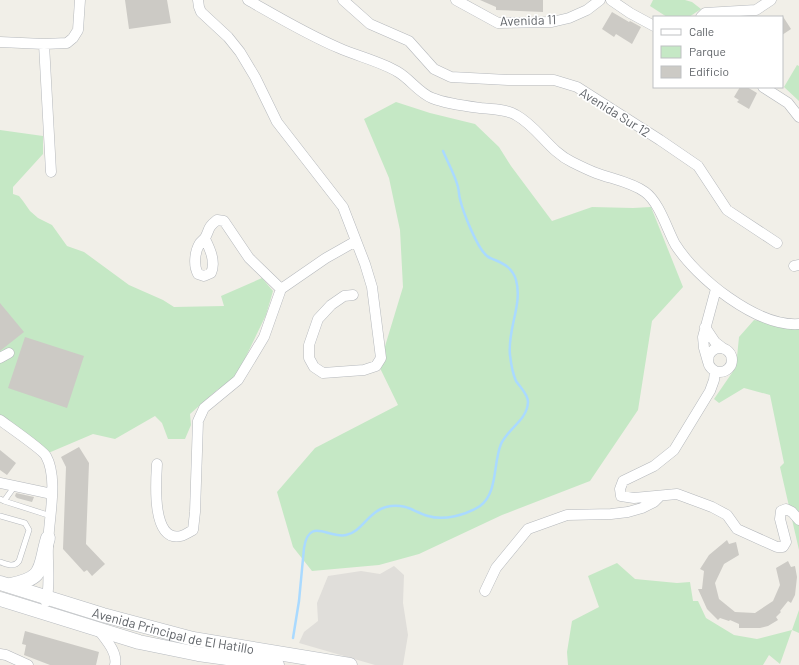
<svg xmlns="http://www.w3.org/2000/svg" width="799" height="665" font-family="Barlow,sans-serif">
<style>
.industrial{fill:#e0deda}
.green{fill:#c5e8c5}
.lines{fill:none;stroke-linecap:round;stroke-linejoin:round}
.stream{stroke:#aadaff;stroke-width:2.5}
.building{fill:#cccac5}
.service-casing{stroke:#b5b8bc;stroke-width:6}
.minor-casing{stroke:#b5b8bc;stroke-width:11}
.secondary-casing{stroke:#b6babf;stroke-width:15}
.service{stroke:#fff;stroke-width:5}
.minor{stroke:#fff;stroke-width:10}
.secondary{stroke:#fff;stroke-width:14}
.labels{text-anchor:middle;stroke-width:3.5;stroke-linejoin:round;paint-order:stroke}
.street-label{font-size:13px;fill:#5f6368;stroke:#fff}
</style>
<rect width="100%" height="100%" fill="#f1efe8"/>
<path class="industrial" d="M394 566 404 575 403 603 408 635 403 665H375L299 643 304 632 318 621 317 603 328 576 361 571 380 574Z"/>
<path class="green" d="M653 0H685L692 2 701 9 689 17H667L650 6Z
M797 65 799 66V101L784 87Z
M396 102 430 113 475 124 499 147 511 166 552 221 592 207 633 208 651 207 683 287 652 321 638 410 590 481 502 515 419 554 379 565 312 571 293 547 277 492 315 448 398 405 379 366 403 287 400 230 389 178 364 119Z
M0 130 43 136V154L13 187V194L19 196 23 201 30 211 38 218 52 225 67 246 84 252 129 285 163 300 174 307 224 306 221 296 262 278 273 291 266 315 235 379 217 390 190 414 191 425 185 439H168L162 423 155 416 115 439 93 434 46 454 0 420Z
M754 320 799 327V550L780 467 784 463 770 395 744 388 719 403 714 399 736 367 739 337Z
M617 563 635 579 677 583 690 582 693 601H698L706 618 734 635 757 639 792 630 799 610V633L792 630 780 664 769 655 763 665H568L567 652 572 621 599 607 588 576Z"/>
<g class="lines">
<path class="stream" d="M293 638 299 601 304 548C309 516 329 539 346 535 364 531 368 509 391 506 407 504 414 512 428 516 444 521 466 515 480 506 498 493 493 463 501 444 508 428 527 421 528 402 528 394 520 387 516 381 512 372 511 364 510 355 507 330 523 304 516 280 513 269 505 264 495 260 493 259 489 258 487 256 477 248 463 212 460 199 459 196 459 191 458 187 455 175 448 163 443 151"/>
</g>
<path class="building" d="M125 0H167L171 23 129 29Z
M480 0H543V12L496 10V7Z
M612 12 629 22 630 21 641 27 632 44 616 34 614 37 602 29Z
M782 15 791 29 782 35Z
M740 87H747L757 93 749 109 737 102 739 100 734 97Z
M0 303 24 332 0 351Z
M25 337 84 356 67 408 8 388Z
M79 447 89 463 86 544 105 564 92 576 87 570 84 572 63 549 66 467 61 457Z
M0 450 16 463 7 475 0 470Z
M16 493 34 497 32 502 17 498 15 496Z
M727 540 729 544 736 542 739 555 724 564 715 583 719 599 735 612 755 613 773 601 780 585 776 568 788 561 791 567 795 566 797 577 795 595 791 603 788 601 780 611 781 612 776 617 778 620 768 626 760 628H739V624L730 620 729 621 720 618 718 620 707 609 698 589H702L704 571 700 569 709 555Z
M25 631 99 652 96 665H50L24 655 26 645 22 644Z"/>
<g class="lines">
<g class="service-casing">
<path id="service" d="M0 499 4 501 14 487
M4 501 51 516
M0 516 25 523 29 530 19 561C14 568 7 564 0 562"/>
</g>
<g class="minor-casing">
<path id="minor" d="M198 0 199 7 201 12 228 37 240 52 255 77 277 122 343 207 365 264 372 287 381 358 376 366 364 370 323 373 314 367 309 358V345L318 319 331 305 344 296 353 295
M248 0C278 17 308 35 339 48 357 56 382 62 398 72 410 79 419 93 432 98 447 104 465 106 481 108 493 109 506 109 516 115 538 127 549 151 572 162 580 166 588 170 596 173 612 179 631 182 645 192 659 202 667 229 675 244 696 278 757 327 799 324
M343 0 370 24 409 41 434 69 451 77 508 80H554L577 87 660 140 698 166 727 210 777 243
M456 0 498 23 552 22 569 18 587 10 600 0
M611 0 630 13 654 26
M701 17 705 13 756 10 771 0
M0 42 44 44 67 43 73 38 78 30 80 0
M44 44 51 172
M763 87 788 103 799 117
M205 239C210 249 216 262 211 273L204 276 198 274C193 265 195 251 200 243 201 242 204 239 205 238 210 229 207 228 217 220L224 221 249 258 281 289
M794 266 799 265
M705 327 715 342 724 349
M708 360a12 12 0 1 1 24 0a12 12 0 1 1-24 0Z
M0 358 9 353
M708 362 704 348 703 337 716 289
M715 371 714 380 710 391 674 450 654 466 623 481 620 489 621 496 634 498 677 494 712 507 727 515 737 529 777 547H783L786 542 780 519 781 511 786 509 792 512 799 520
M0 420C8 426 43 450 46 456 59 479 48 521 48 547 47 565 51 584 46 602
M157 464C156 480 151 543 181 536 185 535 189 532 193 530L195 512 198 421 204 408 238 380 264 337 281 289 326 258 356 241
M0 483 52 494
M485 591 496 568 528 529 567 515 611 514 628 512 642 508 654 502 660 496
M98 629C105 639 118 652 115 665
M0 654 6 655 28 665"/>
</g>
<g class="secondary-casing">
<g id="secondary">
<path id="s1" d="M0 583 103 615 193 639 350 665"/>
<path d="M10 585C46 578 39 568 48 538"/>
<path d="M0 599 139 642 198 654 277 665"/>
</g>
</g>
<use href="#service" class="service"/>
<use href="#minor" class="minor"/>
<use href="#secondary" class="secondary"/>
</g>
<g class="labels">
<g class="street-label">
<text transform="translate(528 20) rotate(-2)" y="5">Avenida 11</text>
<text transform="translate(615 112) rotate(32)" y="5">Avenida Sur 12</text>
<text dy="5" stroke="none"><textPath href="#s1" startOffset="180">Avenida Principal de El Hatillo</textPath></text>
</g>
</g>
<rect x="653" y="16" width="130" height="72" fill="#ffffff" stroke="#bfc1c3"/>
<rect x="661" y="29" width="20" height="6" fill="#ffffff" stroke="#bfc1c3"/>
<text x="689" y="36" font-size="12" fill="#5f6368">Calle</text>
<rect x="661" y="46" width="20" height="12" fill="#c5e8c5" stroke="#bfc1c3"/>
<text x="689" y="56" font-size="12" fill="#5f6368">Parque</text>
<rect x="661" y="66" width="20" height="12" fill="#cccac5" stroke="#bfc1c3"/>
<text x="689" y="76" font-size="12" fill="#5f6368">Edificio</text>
</svg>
